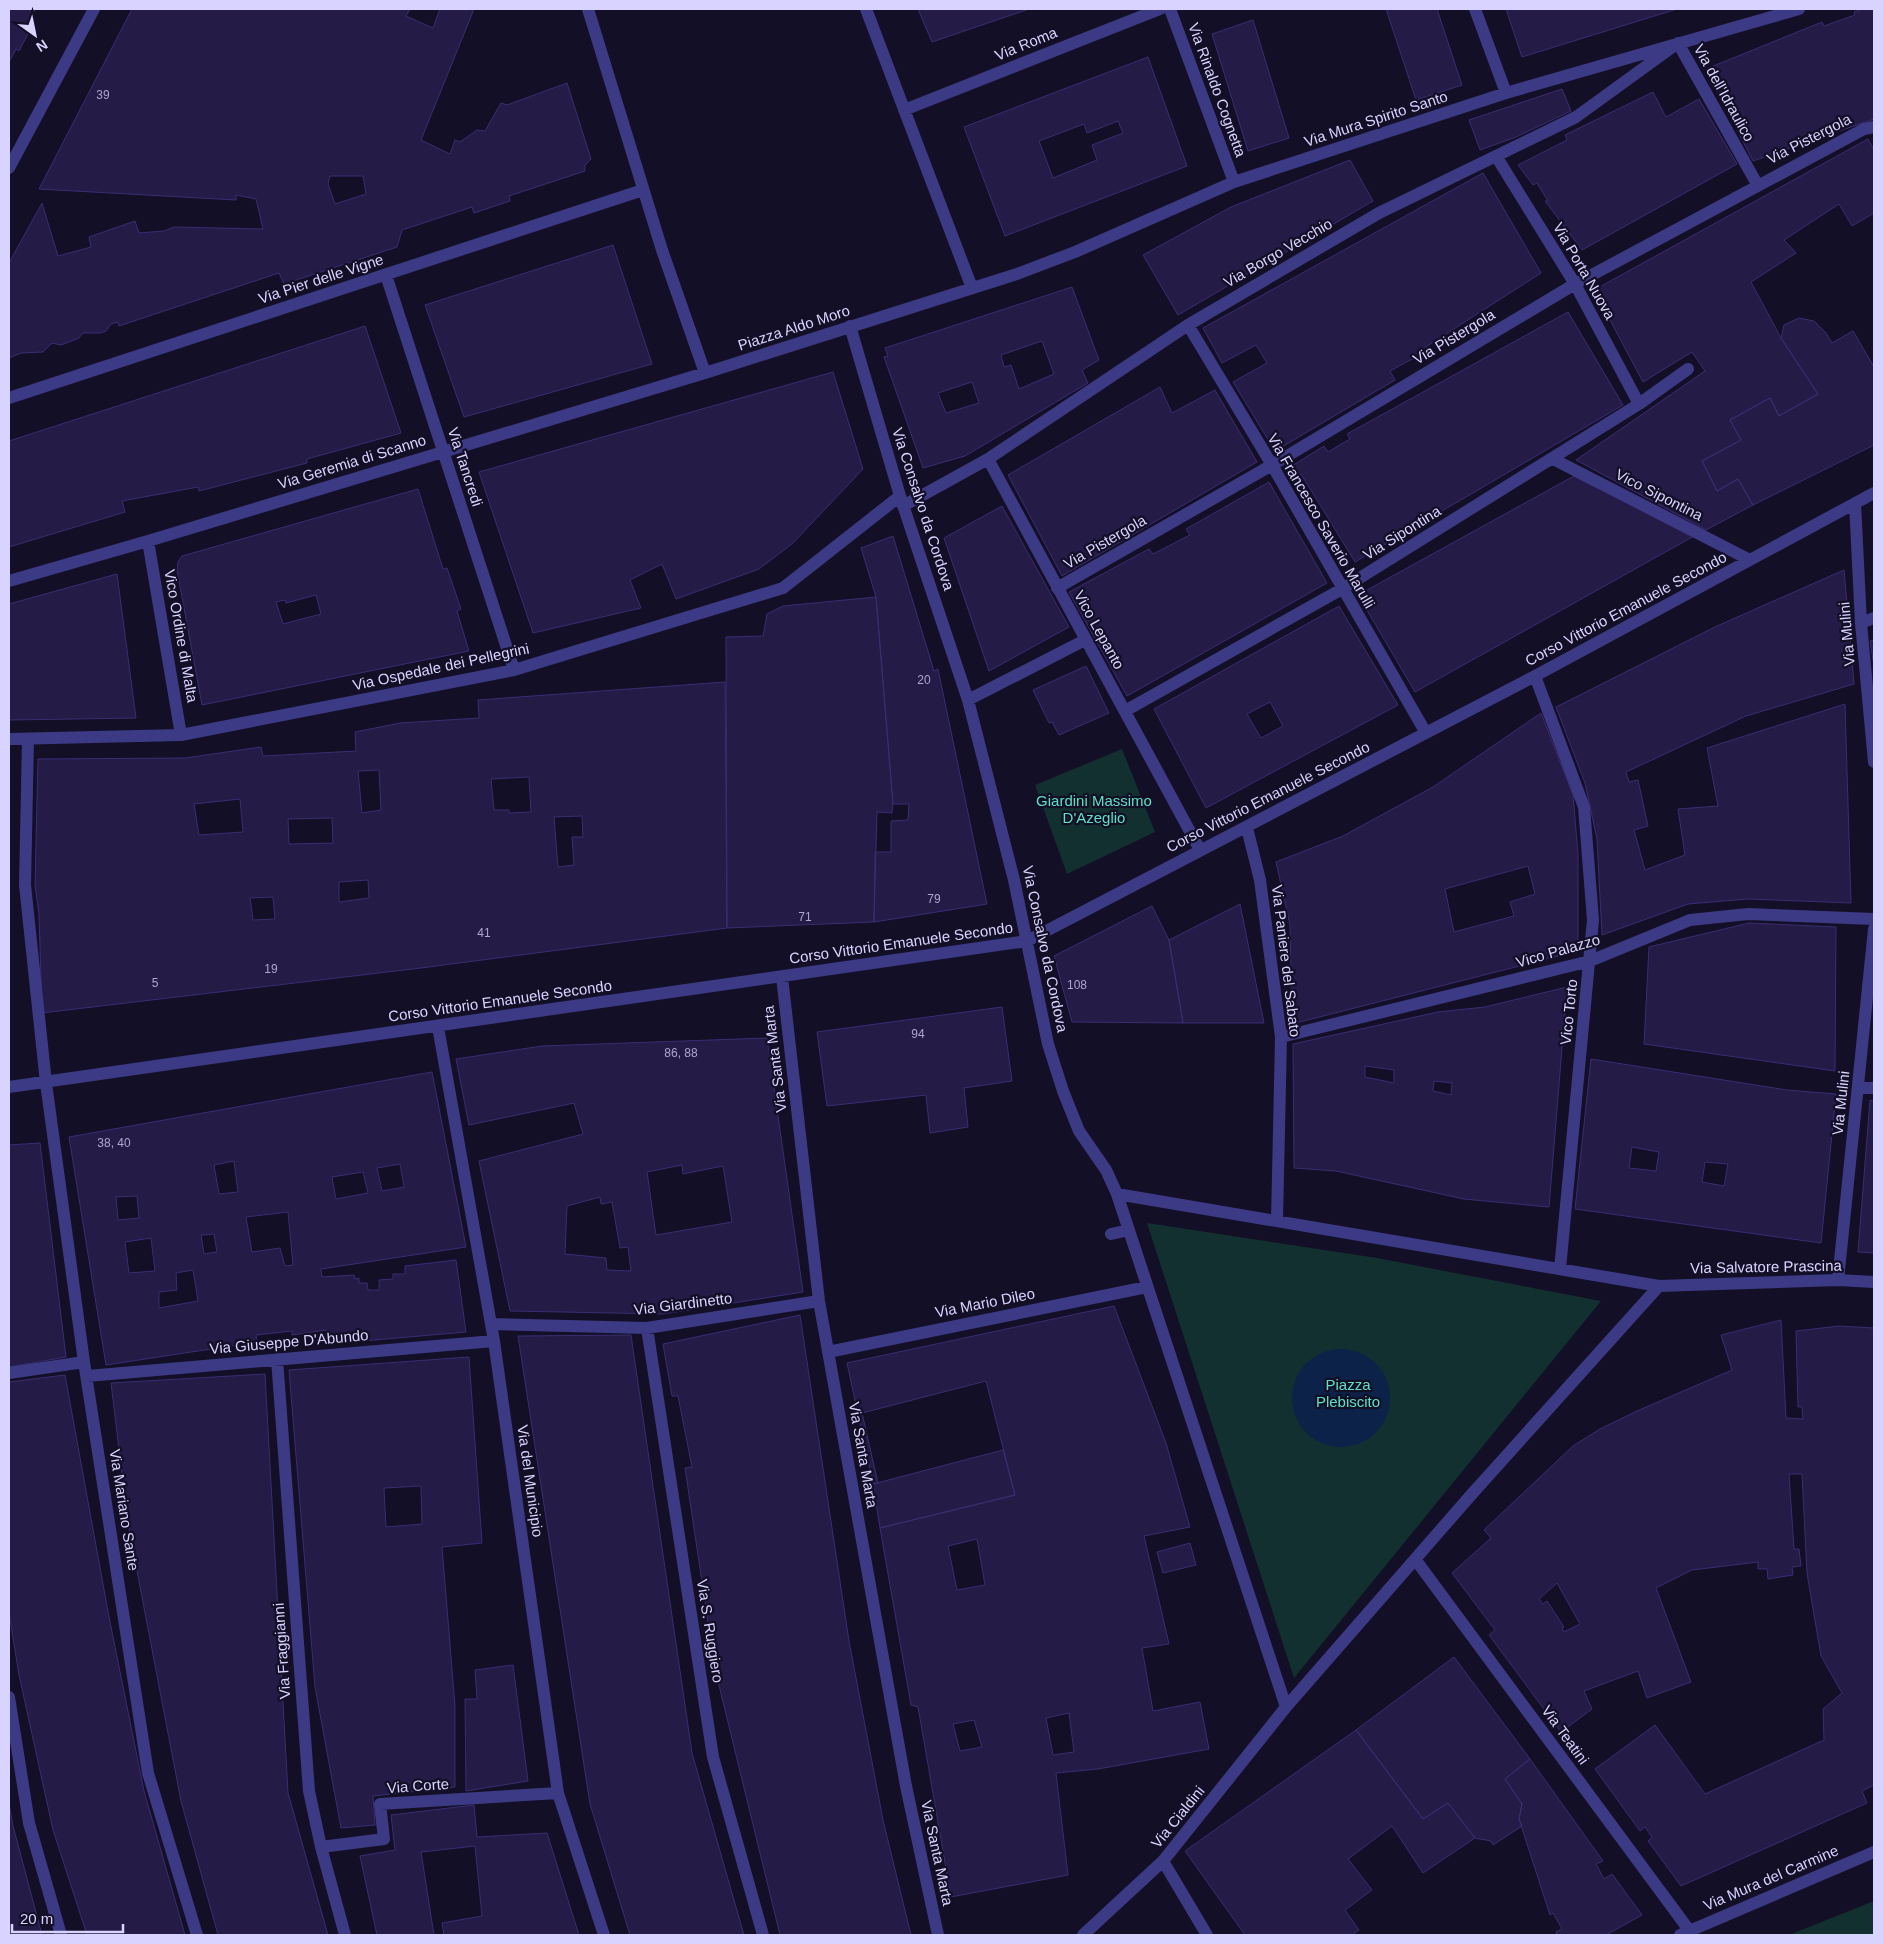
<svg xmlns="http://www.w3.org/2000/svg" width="1883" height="1944" font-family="Arial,sans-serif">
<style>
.green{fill:#12302f}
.water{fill:#0c2248}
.building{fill:#241b47;stroke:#3b2d73;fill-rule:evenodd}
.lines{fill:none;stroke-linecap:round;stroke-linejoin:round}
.minor{stroke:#3d3a85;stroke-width:12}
.labels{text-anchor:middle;stroke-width:4.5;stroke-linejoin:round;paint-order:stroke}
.number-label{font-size:12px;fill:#aca6d1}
.street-label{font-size:15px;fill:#d9d4ff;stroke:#130f26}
.park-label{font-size:15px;fill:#5fe0c0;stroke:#130f26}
</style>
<rect width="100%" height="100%" fill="#130f26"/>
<path class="green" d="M1122 749 1155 832 1067 874 1035 785Z
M1147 1223 1377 1258 1601 1301 1294 1678Z
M1874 1901V1935H1789Z"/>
<path class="water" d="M1292 1398a49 49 0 1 1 98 0a49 49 0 1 1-98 0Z"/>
<path class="building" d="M9 9 35 10 24 29 29 32 19 51 16 49 9 62Z
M132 9H410L406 16 433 28 440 9H474L421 140 450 154 455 140 460 142 477 130 485 131 501 103 507 105 567 83 591 159 585 165V171L509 196 510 201 474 213 472 207 402 230 397 247 394 248 284 284 279 273 119 326 118 322 111 324 106 331 100 333H83L79 338 61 345 52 343 43 352 21 353 9 358V263L42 203 58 256 91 247 89 237 135 221 139 233 164 231 174 227 263 229 256 199 236 195V200L39 189ZM330 176H363L366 194 335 204 328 184Z
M918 9H1029L932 42Z
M1386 9H1437L1462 85 1416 100Z
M1506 9H1677L1522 57Z
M1863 9H1874V119L1753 161 1706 69 1822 22 1824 26 1855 15 1854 12Z
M1253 20 1289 138 1248 151 1212 34Z
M1148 57 1187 166 1005 236 964 127ZM1118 121 1123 133 1092 145 1097 160 1053 178 1039 141 1084 124 1087 133Z
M1562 89 1571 111 1516 137 1480 150 1469 120Z
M1653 92 1666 117 1699 99 1737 164 1582 250 1545 201H1548L1537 183 1533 185 1518 165 1567 140 1565 135Z
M1868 139 1874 150V213L1852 226 1839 204 1784 240 1796 253 1751 282 1781 338 1818 394 1779 416 1770 398 1730 420 1741 440 1702 461 1717 491 1738 479 1753 505 1706 530 1576 460 1705 371 1692 352 1643 382 1594 290Z
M1350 160 1373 201 1178 315 1143 255 1231 207Z
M1483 173 1541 273 1421 350 1423 353 1390 371 1395 380 1275 451 1233 382 1267 363 1256 345 1222 363 1203 328Z
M613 245 652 364 464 417 425 305Z
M1072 287 1099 360 1082 370 1088 383 965 456 923 468 884 357 888 356 885 348ZM1042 341 1054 374 1019 389 1011 365 1004 367 1001 355ZM972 382 979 403 946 413 938 393Z
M1568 312 1623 405 1355 562 1301 474 1299 476 1292 466 1324 446 1328 452 1350 439 1347 434Z
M1799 318 1814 321 1826 333 1832 343 1853 331 1874 367V445L1753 505 1738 479 1717 491 1702 461 1741 440 1730 420 1770 398 1779 416 1818 394 1781 338 1784 325Z
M365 326 401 433 307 459V463L199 491 198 487 122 501 125 512 9 547V441Z
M833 372 863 469 793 543 759 569 676 599 662 564 630 580 641 608 533 633 479 472Z
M1160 387 1172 413 1215 390 1257 462 1062 576 1008 475Z
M1574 476 1694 536 1415 692 1358 595Z
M1269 482 1327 583 1127 696 1069 592 1149 549 1153 554 1190 535 1186 529Z
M418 489 443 569 447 568 461 609 457 611 469 651 202 705 177 570 178 562 182 556ZM316 595 321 614 283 624 276 602 285 600 286 603Z
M1002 506 1069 627 989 671 944 538Z
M893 536 934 671 938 669 987 904 874 922 875 852H891V821L908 820 909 804H893L876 597 861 548Z
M1844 570 1854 684 1746 716 1626 772 1629 782 1638 780 1648 826 1634 830 1645 870 1685 855 1678 809 1718 806 1707 748 1845 704 1851 903 1748 899 1688 904 1602 935 1597 839 1585 783 1556 707 1717 626Z
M117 574 136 718 9 720V604Z
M876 597 893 804 892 813 877 812 874 922 727 928 726 637 763 636 767 614 783 606Z
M1339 606 1398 705 1206 808 1154 709ZM1270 702 1283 726 1261 738 1247 714Z
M1874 640V666L1870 641Z
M1086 666 1109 713 1059 735 1052 722 1049 723 1033 690Z
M725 682 727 928 421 968 42 1013 39 914 35 885 38 759 185 758 261 747 263 756 356 751 355 732 400 723 479 718 478 700ZM379 770 381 810 362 813 358 771ZM529 777 531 812 509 813V810H494L491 779ZM240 799 243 832 199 835 194 804ZM582 816 583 837H572L574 865 558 867 554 817ZM332 818 333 843 289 844 288 819ZM368 880 369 898 339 902V882ZM273 897 275 919 253 920 250 898Z
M1541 713 1573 795 1578 854V951L1292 1024 1290 925 1276 862 1343 836 1433 787ZM1528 866 1535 894 1510 902 1514 916 1454 932 1445 889Z
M1240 904 1264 1023H1183L1169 940Z
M1152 906 1169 940 1183 1023 1072 1022 1054 956Z
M1749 923 1836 927 1835 1071 1644 1044 1649 947Z
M1567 987 1549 1207 1464 1199 1336 1171 1294 1168 1293 1044 1438 1012 1485 1007ZM1365 1066 1394 1070V1083L1365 1077ZM1434 1081 1452 1083 1451 1095 1433 1091Z
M1002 1007 1012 1081 964 1088 968 1127 930 1133 926 1095 827 1106 817 1032Z
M767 1038 803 1292 663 1314 510 1311 479 1161 583 1134 574 1103 469 1125 456 1059 542 1046ZM682 1165 683 1174 723 1166 732 1222 656 1235 647 1172ZM600 1197 601 1204 612 1202 620 1248 628 1247 631 1271 607 1270 606 1258 565 1254 567 1206Z
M1591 1059 1787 1090 1836 1094 1821 1243 1575 1209ZM1632 1147 1659 1152 1656 1171 1629 1168ZM1705 1162 1728 1164 1724 1186 1702 1182Z
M432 1072 466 1247 321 1269 322 1277 354 1275 355 1279 359 1278V1283H367L368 1290H379V1280L393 1279V1274H405V1266L456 1260 466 1332 328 1344 326 1330 292 1335V1331L256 1335 257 1342 106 1365 69 1137ZM234 1161 238 1192 219 1194 214 1165ZM400 1164 404 1187 382 1191 377 1168ZM363 1172 368 1193 336 1199 332 1177ZM137 1196 139 1218 118 1220 116 1197ZM288 1212 293 1265 285 1266 280 1248 252 1252 246 1217ZM214 1234 217 1252 204 1254 201 1235ZM151 1238 155 1271 129 1273 125 1242ZM193 1270 198 1301 159 1308V1292L177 1290 176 1273Z
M1870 1100 1874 1101V1253L1858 1252Z
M40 1143 66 1357 9 1367V1145Z
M1114 1306 1166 1443 1190 1527 1144 1536 1169 1644 1142 1648 1153 1711 1200 1702 1209 1749 1098 1769 1056 1773 1068 1875 951 1897 918 1707 911 1705 880 1528 1015 1495 986 1381 862 1413 878 1483 873 1484 847 1363ZM977 1539 985 1585 957 1590 948 1546ZM1069 1713 1074 1752 1053 1755 1046 1718ZM974 1720 982 1747 960 1751 953 1724Z
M800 1315 849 1641 883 1820 911 1935H780L715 1669 685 1468 692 1467 678 1396H672L663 1344Z
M1781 1320 1786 1418 1803 1419 1802 1407H1798L1796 1331 1839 1326 1874 1328V1785L1862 1791 1867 1803 1681 1886 1648 1841 1652 1837 1645 1827 1640 1831 1595 1769 1655 1725 1705 1794 1824 1740 1823 1709 1842 1693 1821 1656 1807 1573 1802 1474H1789L1794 1549H1799L1801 1566 1792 1567 1793 1575 1768 1579 1767 1569H1758V1562L1692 1570 1656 1588 1691 1682 1647 1698 1638 1671 1584 1691 1592 1709 1561 1732 1489 1635 1495 1630 1452 1573 1491 1538 1484 1530 1573 1446 1600 1429 1637 1411 1732 1370 1721 1335ZM1557 1583 1580 1624 1564 1632 1562 1628 1564 1627 1547 1601 1543 1604 1539 1599Z
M631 1335 692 1753 744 1935H630L590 1804 518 1336Z
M469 1357 482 1543 442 1547 455 1706V1787L373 1796 375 1825 341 1828 315 1687 289 1370ZM421 1486 422 1524 386 1527 384 1488Z
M265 1374 288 1793 328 1935H218L181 1801 128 1524 111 1383Z
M65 1375 109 1617 144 1791 185 1935H87L53 1830 19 1675 9 1613V1382Z
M1003 1450 1015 1495 880 1528 873 1484Z
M1190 1543 1196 1565 1163 1573 1157 1552Z
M1454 1657 1530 1759 1505 1779 1522 1804 1519 1819 1522 1826 1493 1845 1491 1841 1475 1838 1448 1803 1423 1819 1356 1730Z
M513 1665 528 1781 466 1791 465 1699H477L475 1670Z
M1356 1730 1423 1819 1448 1803 1475 1838 1423 1873 1392 1826 1348 1859 1372 1890 1345 1910 1359 1930 1352 1935H1245L1185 1851Z
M1530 1759 1603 1861 1596 1864 1604 1879 1612 1874 1642 1915 1606 1935H1557L1556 1932 1562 1929 1553 1913 1550 1915 1519 1819 1522 1804 1505 1779Z
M9 1803 13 1826 42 1935H9Z
M474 1805 477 1837 547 1833 579 1935H444L442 1923 482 1916 475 1846 421 1852 434 1935H377L360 1856 395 1850 391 1815Z"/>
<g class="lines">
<path class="minor" d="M588 9 662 250 705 373
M866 9 972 288
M1170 9 1234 182
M1475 9 1506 93
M904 110 1160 9
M1496 156 1575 284 1639 404
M9 168 94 9
M386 275 514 670
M1188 325 1272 465 1426 733
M850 326 900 496 968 700 1014 880 1048 1044 1063 1091 1079 1131 1106 1170 1117 1194
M9 398 643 190
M988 459 1200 850
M1553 459 1750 560
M1855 503 1861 623 1874 762
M903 506 988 459 1188 325 1379 213 1576 117 1678 43 1757 184
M148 541 181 735
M9 581 148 541 705 373 1017 274 1075 252 1234 182 1506 93 1799 9
M1057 588 1272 465 1575 284 1864 129 1874 127
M1861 623 1874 618
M1535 676 1584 807 1593 920 1560 1269
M968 700 1085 640
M1125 711 1342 589 1639 404 1688 369
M9 739 181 735 514 670 783 588 900 496
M28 739 25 885 46 1083 84 1362 148 1773 197 1935
M1247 828 1260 880 1281 1037 1277 1221
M782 977 819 1301 906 1786 938 1935
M438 1027 494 1341 558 1793 604 1935
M1281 1037 1590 961 1690 920 1748 914 1874 919
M9 1087 1027 941 1535 676 1874 493
M1859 1088H1874
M1111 1234 1129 1230
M1838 1280 1874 929
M1659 1286 1838 1280 1874 1282
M491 1324 647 1328 819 1301
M647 1328 713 1757 763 1935
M828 1352 1147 1287
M277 1359 309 1791 321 1847 345 1935
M9 1373 84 1362
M87 1376 494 1341
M1415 1559 1689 1930
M9 1697 29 1823 61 1935
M321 1847 384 1839 380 1804 558 1793
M1163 1861 1207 1935
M1083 1935 1163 1861 1286 1707 1471 1495 1659 1286 1117 1194 1286 1707
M1680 1935 1874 1852"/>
</g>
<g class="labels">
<g class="number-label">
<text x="103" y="99">39</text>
<text x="924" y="684">20</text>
<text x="934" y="903">79</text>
<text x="805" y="921">71</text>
<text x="484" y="937">41</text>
<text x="271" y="973">19</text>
<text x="155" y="987">5</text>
<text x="1077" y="989">108</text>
<text x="918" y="1038">94</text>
<text x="681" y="1057">86, 88</text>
<text x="114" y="1147">38, 40</text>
</g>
<g class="street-label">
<text transform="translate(1026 44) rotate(-22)" y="5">Via Roma</text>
<text transform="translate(1217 90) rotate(70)" y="5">Via Rinaldo Cognetta</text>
<text transform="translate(1724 93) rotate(61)" y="5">Via dell'Idraulico</text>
<text transform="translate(1376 119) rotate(-18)" y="5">Via Mura Spirito Santo</text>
<text transform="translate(1809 139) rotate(-27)" y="5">Via Pistergola</text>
<text transform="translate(1278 253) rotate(-30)" y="5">Via Borgo Vecchio</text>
<text transform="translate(1584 271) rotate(60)" y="5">Via Porta Nuova</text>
<text transform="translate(321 279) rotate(-18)" y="5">Via Pier delle Vigne</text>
<text transform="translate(794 328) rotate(-18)" y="5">Piazza Aldo Moro</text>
<text transform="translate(1454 337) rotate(-31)" y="5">Via Pistergola</text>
<text transform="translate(352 462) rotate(-17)" y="5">Via Geremia di Scanno</text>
<text transform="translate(465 467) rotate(72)" y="5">Via Tancredi</text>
<text transform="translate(1659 495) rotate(27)" y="5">Vico Sipontina</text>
<text transform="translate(923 509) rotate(72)" y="5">Via Consalvo da Cordova</text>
<text transform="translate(1321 521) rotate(60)" y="5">Via Francesco Saverio Marulli</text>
<text transform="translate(1402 533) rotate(-32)" y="5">Via Sipontina</text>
<text transform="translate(1105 542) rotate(-30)" y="5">Via Pistergola</text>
<text transform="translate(1626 609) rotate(-28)" y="5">Corso Vittorio Emanuele Secondo</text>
<text transform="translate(1099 630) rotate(61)" y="5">Vico Lepanto</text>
<text transform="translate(1847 634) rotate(-95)" y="5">Via Mulini</text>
<text transform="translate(181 636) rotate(80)" y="5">Vico Ordine di Malta</text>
<text transform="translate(441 667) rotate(-12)" y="5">Via Ospedale dei Pellegrini</text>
<text transform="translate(1268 797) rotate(-27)" y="5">Corso Vittorio Emanuele Secondo</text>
<text transform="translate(901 943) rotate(-8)" y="5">Corso Vittorio Emanuele Secondo</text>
<text transform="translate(1045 949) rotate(78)" y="5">Via Consalvo da Cordova</text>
<text transform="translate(1558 951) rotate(-16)" y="5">Vico Palazzo</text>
<text transform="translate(1286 961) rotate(83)" y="5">Via Paniere del Sabato</text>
<text transform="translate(500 1001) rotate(-8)" y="5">Corso Vittorio Emanuele Secondo</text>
<text transform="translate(1569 1012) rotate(-84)" y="5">Vico Torto</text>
<text transform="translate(775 1059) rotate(-97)" y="5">Via Santa Marta</text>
<text transform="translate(1841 1103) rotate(-84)" y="5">Via Mulini</text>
<text transform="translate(1766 1267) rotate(-1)" y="5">Via Salvatore Prascina</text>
<text transform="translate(985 1303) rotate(-11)" y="5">Via Mario Dileo</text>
<text transform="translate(683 1304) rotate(-7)" y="5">Via Giardinetto</text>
<text transform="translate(289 1342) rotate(-5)" y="5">Via Giuseppe D'Abundo</text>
<text transform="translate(863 1455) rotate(80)" y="5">Via Santa Marta</text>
<text transform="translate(530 1481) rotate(82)" y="5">Via del Municipio</text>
<text transform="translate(124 1510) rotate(81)" y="5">Via Mariano Sante</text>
<text transform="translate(710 1631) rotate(81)" y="5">Via S. Ruggiero</text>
<text transform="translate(282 1651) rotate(-94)" y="5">Via Fraggianni</text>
<text transform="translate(1565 1735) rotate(54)" y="5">Via Teatini</text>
<text transform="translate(418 1786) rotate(-4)" y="5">Via Corte</text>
<text transform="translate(1178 1817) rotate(-51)" y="5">Via Cialdini</text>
<text transform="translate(937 1853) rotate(78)" y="5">Via Santa Marta</text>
<text transform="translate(1771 1878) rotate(-23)" y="5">Via Mura del Carmine</text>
</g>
<g class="park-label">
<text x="1094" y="806">Giardini Massimo<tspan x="1094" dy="17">D'Azeglio</tspan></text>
<text x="1348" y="1390">Piazza<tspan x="1348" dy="17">Plebiscito</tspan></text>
</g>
</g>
<rect width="1883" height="1944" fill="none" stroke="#d9d4ff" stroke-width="20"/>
<g transform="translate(35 35) rotate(147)" stroke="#130f26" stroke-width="4" paint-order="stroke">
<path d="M0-4L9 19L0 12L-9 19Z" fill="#d9d4ff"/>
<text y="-8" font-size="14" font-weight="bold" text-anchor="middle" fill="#d9d4ff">N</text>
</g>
<path d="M12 1924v8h111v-8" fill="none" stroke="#d9d4ff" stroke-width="2.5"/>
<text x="20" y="1924" font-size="15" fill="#d9d4ff" stroke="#130f26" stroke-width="4" paint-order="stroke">20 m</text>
</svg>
